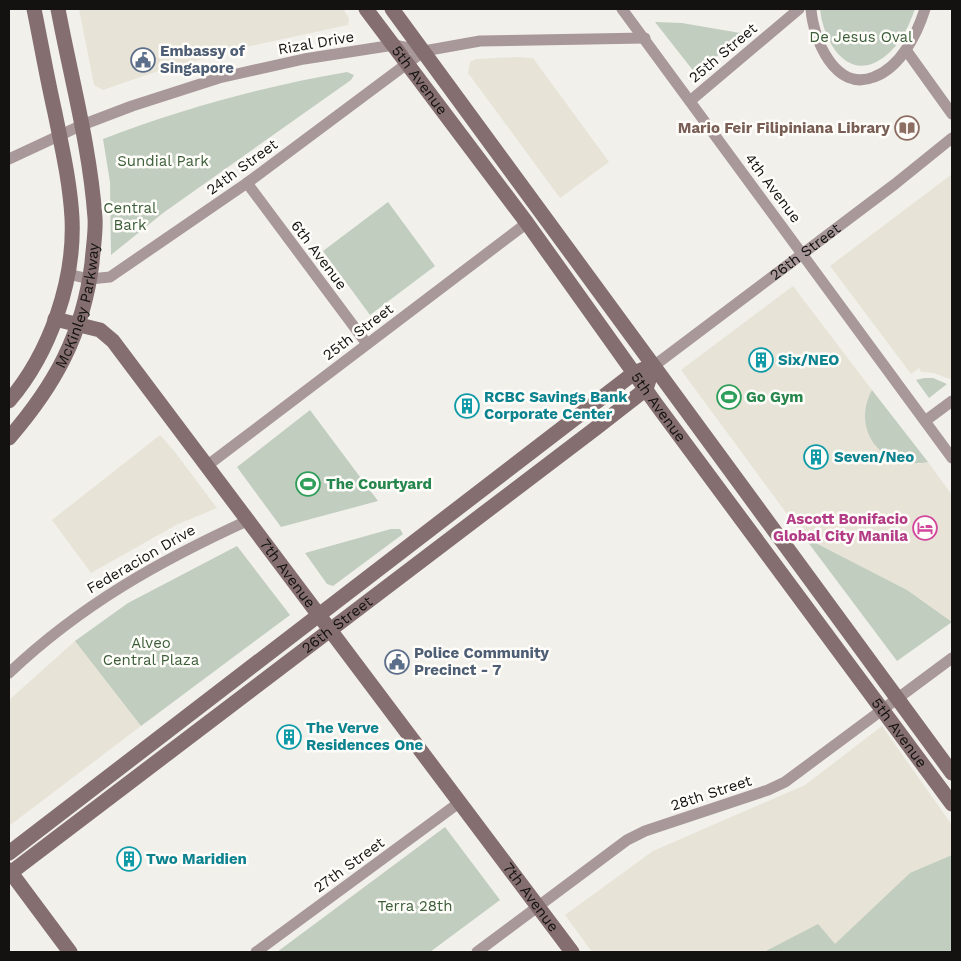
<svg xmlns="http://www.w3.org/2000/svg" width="961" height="961" font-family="'Work Sans',sans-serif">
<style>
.built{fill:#e7e3d7}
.green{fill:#c0cdbf}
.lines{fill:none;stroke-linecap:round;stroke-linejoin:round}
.street{stroke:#a89899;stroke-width:11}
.secondary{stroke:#846e6f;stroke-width:15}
.labels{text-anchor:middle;stroke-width:5;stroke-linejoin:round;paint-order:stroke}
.park-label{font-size:15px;fill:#3b5e39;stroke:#fffdf9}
.street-label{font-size:15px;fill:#131210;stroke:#fffdf9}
.service-label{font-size:15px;font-weight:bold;fill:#4e5e75;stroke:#fffdf9;text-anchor:start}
.education-label{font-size:15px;font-weight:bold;fill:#785e54;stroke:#fffdf9;text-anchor:end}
.culture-label{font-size:15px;font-weight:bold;fill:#0d838f;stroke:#fffdf9;text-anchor:start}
.leisure-label{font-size:15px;font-weight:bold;fill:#27864d;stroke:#fffdf9;text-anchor:start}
.hotel-label{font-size:15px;font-weight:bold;fill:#b23c85;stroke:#fffdf9;text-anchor:end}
</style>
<rect width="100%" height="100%" fill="#f2f0eb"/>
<path class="built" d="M79 9H343L349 18 348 25 246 47 149 74 103 90 94 85Z
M516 57 533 58 609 162 560 198 468 73 470 62 476 59Z
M952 174V380L934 373 921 372 919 368 911 374 830 266Z
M793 286 872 390 865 412 866 425 871 439 918 464 928 462 952 495V622L907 590 804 537 681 370Z
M160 435 175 452 217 508 176 525 91 573 52 520Z
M75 641 141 726 9 826V700Z
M882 726 952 825V952H592L565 915 653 851 805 785Z"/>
<path class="green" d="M820 9H915C909 25 903 40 890 52 852 88 824 46 820 9Z
M655 22 682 23 746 34 695 73Z
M347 72 354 75 351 80 163 213 111 255 110 182 103 139C181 109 265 86 347 72Z
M388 202 435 266 370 315 323 251Z
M924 378H933L947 384 929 398 916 380Z
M872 390 928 462C883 471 850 431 872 390Z
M310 410 378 501 281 527 237 467Z
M391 529H400L403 534 333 586 327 584 305 553Z
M804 537 907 590 952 622 897 661Z
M237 546 290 615 141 726 75 641 128 603Z
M445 827 500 900 430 952H277Z
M952 855V952H764L818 924 835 944 910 873Z"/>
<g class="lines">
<g class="street">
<path d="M622 9 952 458"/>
<path d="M811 9C813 38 835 93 874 77 901 67 917 34 925 9"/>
<path d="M906 50 952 114"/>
<path d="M690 101 799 9"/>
<path d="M9 159 82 125 132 106 219 78 304 59 394 45 424 51 480 41 645 38"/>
<path d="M247 183 367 344"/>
<path d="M67 274 90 279 110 277 247 183 424 51"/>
<path id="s1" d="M655 365 895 184 952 138"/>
<path d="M925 421 952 401"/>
<path d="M208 465 527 223"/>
<path d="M9 673C81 605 159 561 249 520"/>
<path d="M256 952 460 802"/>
<path d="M477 952 627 840 645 831 768 790 785 782 952 658"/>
</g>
<g class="secondary">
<path id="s2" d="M366 9 527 223 656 404 952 804"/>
<path d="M392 9 952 773"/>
<path id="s3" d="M55 319 100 330 113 341 572 952"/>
<path d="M9 401C50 353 75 281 72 218 70 182 62 148 55 113 47 78 41 43 34 9"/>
<path id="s4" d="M9 438C55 385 83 334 92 263 93 248 96 232 95 218 90 147 71 78 58 9"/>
<path d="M9 853 634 373 644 369"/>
<path d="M9 870 70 952"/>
<path id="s5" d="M9 874 596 428 646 389 649 380"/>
</g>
</g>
<defs>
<g id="civic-ring" transform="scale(1.25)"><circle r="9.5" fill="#fffdf9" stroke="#5c6f8a" stroke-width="1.5"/><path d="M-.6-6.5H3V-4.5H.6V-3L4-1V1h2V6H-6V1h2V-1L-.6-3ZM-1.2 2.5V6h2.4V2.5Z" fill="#5c6f8a"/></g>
<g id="library-ring" transform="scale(1.25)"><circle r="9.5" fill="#fffdf9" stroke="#8d6e63" stroke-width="1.5"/><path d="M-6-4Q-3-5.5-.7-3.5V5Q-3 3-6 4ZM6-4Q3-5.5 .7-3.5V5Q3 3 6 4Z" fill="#8d6e63"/></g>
<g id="building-ring" transform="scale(1.25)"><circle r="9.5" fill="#fffdf9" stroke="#0f9aa8" stroke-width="1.5"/><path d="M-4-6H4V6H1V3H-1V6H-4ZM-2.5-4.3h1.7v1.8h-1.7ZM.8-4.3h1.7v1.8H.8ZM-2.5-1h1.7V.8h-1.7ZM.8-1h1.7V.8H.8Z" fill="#0f9aa8"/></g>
<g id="stadium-ring" transform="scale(1.25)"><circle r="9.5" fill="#fffdf9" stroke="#2e9e5b" stroke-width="1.5"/><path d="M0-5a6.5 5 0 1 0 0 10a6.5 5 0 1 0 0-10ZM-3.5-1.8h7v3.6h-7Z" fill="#2e9e5b"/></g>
<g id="hotel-ring" transform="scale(1.25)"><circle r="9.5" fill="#fffdf9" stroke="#d1479c" stroke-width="1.5"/><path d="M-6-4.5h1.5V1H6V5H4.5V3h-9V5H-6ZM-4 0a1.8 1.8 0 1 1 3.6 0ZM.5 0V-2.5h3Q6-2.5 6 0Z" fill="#d1479c"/></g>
</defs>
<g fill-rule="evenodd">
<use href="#civic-ring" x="143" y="60"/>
<use href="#library-ring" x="907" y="128"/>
<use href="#building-ring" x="761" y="360"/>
<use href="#stadium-ring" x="729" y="397"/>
<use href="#building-ring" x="467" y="406"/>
<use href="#building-ring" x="816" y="457"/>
<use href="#stadium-ring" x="308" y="484"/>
<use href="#hotel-ring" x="925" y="528"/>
<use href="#civic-ring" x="397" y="662"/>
<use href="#building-ring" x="289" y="737"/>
<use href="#building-ring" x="129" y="859"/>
</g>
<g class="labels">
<g class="park-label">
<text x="861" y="42">De Jesus Oval</text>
<text x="163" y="166">Sundial Park</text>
<text x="130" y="213">Central<tspan x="130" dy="17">Bark</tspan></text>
<text x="151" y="648">Alveo<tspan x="151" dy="17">Central Plaza</tspan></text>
<text x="415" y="911">Terra 28th</text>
</g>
<g class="street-label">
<text transform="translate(316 43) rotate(-10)" y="5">Rizal Drive</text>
<text transform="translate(723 53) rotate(-40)" y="5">25th Street</text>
<text dy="5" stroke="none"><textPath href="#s2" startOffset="89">5th Avenue</textPath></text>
<text transform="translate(242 167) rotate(-36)" y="5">24th Street</text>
<text transform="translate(773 188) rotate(53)" y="5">4th Avenue</text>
<text dy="5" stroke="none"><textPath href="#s1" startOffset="188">26th Street</textPath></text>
<text transform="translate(319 255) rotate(53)" y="5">6th Avenue</text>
<text dy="5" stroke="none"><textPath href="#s4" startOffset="152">McKinley Parkway</textPath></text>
<text transform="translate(358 332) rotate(-37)" y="5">25th Street</text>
<text dy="5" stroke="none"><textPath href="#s2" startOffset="494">5th Avenue</textPath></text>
<text transform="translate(141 559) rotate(-30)" y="5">Federacion Drive</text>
<text dy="5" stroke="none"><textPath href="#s3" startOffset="354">7th Avenue</textPath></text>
<text dy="5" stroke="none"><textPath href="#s5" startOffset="412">26th Street</textPath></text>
<text dy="5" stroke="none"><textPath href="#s2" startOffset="899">5th Avenue</textPath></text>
<text transform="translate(711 793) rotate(-18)" y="5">28th Street</text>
<text transform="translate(349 865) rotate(-36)" y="5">27th Street</text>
<text dy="5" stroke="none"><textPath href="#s3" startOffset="759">7th Avenue</textPath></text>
</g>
<g class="service-label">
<text x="160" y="56">Embassy of<tspan x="160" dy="17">Singapore</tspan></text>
<text x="414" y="658">Police Community<tspan x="414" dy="17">Precinct - 7</tspan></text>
</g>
<g class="education-label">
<text x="890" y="133">Mario Feir Filipiniana Library</text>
</g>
<g class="culture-label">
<text x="778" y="365">Six/NEO</text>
<text x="484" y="402">RCBC Savings Bank<tspan x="484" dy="17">Corporate Center</tspan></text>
<text x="834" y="462">Seven/Neo</text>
<text x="306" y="733">The Verve<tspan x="306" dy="17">Residences One</tspan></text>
<text x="146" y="864">Two Maridien</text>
</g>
<g class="leisure-label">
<text x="746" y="402">Go Gym</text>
<text x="326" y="489">The Courtyard</text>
</g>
<g class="hotel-label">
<text x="908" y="524">Ascott Bonifacio<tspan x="908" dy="17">Global City Manila</tspan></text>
</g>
</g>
<rect width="961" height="961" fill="none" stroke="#131210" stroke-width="20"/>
</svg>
